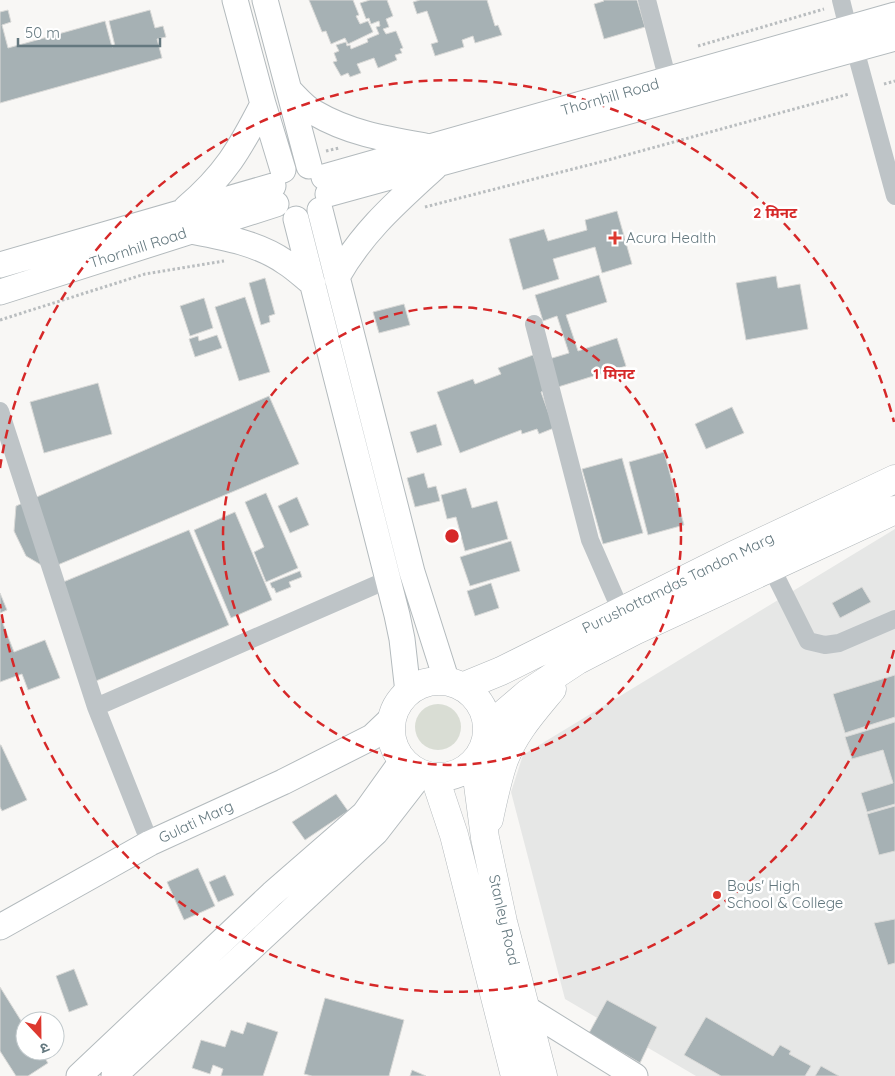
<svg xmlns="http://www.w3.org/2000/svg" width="895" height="1076" font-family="Quicksand,'Noto Sans Devanagari',sans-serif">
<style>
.built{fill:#e6e7e6}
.green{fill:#d9ddd4}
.building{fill:#a6b1b4;stroke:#d9d9d7}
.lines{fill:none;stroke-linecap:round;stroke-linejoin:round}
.secondary-casing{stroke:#b3babd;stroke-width:27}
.primary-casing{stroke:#b2b8bb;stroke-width:29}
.path{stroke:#b9bdbf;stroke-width:3;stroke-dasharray:2.5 2.5;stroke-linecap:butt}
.street{stroke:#bec4c7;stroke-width:18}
.secondary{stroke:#fff;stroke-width:25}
.primary{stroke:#fff;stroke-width:28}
.ring{fill:none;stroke:#d62828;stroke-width:2.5;stroke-dasharray:9 6}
.poi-dot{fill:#dd382f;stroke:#fff;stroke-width:2}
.labels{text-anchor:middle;stroke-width:5;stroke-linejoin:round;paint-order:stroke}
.street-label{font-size:15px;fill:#64787f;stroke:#fff}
.poi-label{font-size:15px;fill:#64787f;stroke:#fff;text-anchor:start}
.centre{fill:#d62828;stroke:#fff;stroke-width:2.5}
.ring-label{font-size:15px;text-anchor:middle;font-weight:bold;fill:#d62828;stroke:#fff;stroke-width:5;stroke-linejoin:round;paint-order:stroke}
</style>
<rect width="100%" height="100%" fill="#f8f7f5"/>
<path class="built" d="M895 529V1076H696L565 999 511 792 523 755Z"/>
<path class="green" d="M415 727a23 23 0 1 1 46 0a23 23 0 1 1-46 0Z"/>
<path class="building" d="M309 0H353L359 15 356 16 360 24 368 21 373 32 348 44 345 38 331 44 326 31 322 32Z
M370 0H387L393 16 386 19 389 27 383 29 386 34 396 31 403 48 400 49 402 53 395 55 397 60 378 68 374 58 357 64 361 73 350 77 348 73 341 76 333 62 337 61 334 53 339 51 336 45 346 42 347 46 350 45 351 49 368 42 367 39 379 34 376 27 380 26 379 21 371 24 369 18 366 19 360 3Z
M420 0H487L495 26 498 25 502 35 475 43 473 36 462 40 464 47 435 56 431 44 438 42 427 11 417 14 413 2Z
M603 0H637L645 27 604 39 594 4 604 1Z
M8 10 11 22 2 25 8 48 105 21 112 47 115 46 109 21 150 10 155 28 163 26 166 37 157 39 162 58 0 103V12Z
M617 211 632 264 602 273 595 247 553 259 559 279 523 290 509 239 544 229 548 241 587 230 585 220Z
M599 275 607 302 566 315 578 351 617 338 626 366 558 387 549 359 569 353 557 316 543 321 535 295Z
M776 276 778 288 800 284 808 329 746 340 736 283Z
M265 278 275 314 269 316 270 322 261 325 249 283Z
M245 297 270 372 239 381 215 307Z
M204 298 213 328 190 336 180 306Z
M404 304 410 325 379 333 373 312Z
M217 335 222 348 195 357 189 339 198 336 199 341Z
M533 355 546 390 541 392 554 428 539 434 537 429 522 434 521 430 460 453 437 392 473 379 475 384 501 374 498 368Z
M98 383 112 434 44 453 30 402Z
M269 396 299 464 48 569 26 556 14 531 16 506Z
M732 407 744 433 706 449 695 424Z
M436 424 442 445 417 453 410 432Z
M664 452 684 525 648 535 629 462Z
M622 458 643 533 603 544 582 469Z
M424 473 428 488 436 486 440 501 415 507 407 478Z
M466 488 472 508 497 501 508 539 465 551 456 517 447 519 441 495Z
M266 493 298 568 266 582 254 552 264 547 245 502Z
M297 497 309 525 290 533 278 506Z
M235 512 272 600 231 618 194 530Z
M189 530 229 625 96 681 56 585Z
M511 541 520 571 470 586 460 557Z
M300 571 302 577 289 582 291 587 276 593 274 588H272L270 583Z
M491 583 499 608 475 616 467 591Z
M862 587 871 602 840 618 832 603Z
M0 593 7 610 0 613Z
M0 616 14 652 45 640 60 678 28 690 22 674 0 682Z
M895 675V717L845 733 833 694Z
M895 722V804L867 812 861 793 893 783 883 750 852 759 845 737Z
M0 745H1L27 800 2 811 0 807Z
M336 794 348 811 305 840 292 822Z
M895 806V851L879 855 867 814Z
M198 868 215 906 184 920 167 882Z
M225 875 234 895 218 902 209 882Z
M895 919V963L888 965 874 923Z
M74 969 88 1005 69 1012 56 976Z
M0 987 25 1027V1051H40L48 1063 28 1076H16L0 1051Z
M325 998 404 1020 389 1076H312L304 1074Z
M607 1000 657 1027 640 1063 589 1033Z
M706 1017 773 1056 780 1045 791 1051 789 1054 811 1066 805 1076H721L684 1055Z
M247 1022 278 1032 263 1076H221L223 1069 213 1065 210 1074 192 1068 201 1040 225 1047 231 1030 243 1034Z
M821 1066 839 1076H815Z
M412 1070 426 1076H410Z"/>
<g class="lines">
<g class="secondary-casing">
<path id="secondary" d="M235 0 263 104 283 170
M265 0 309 166
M289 90C297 98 305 108 315 113 349 133 386 139 425 146
M324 177 895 15
M328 194 895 38
M186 208C225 175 240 149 263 104
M320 210 412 572 447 682
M296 219 397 615 402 639 408 692
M191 231C223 237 258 243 285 262 295 268 304 277 313 284
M0 265 273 186
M337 277C363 231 397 202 435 167
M0 292 276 204
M0 927 150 843 283 782 372 737 392 718
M524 1007 635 1076
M79 1076 272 894 364 814 402 761
M114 1076 376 832 421 774"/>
</g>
<g class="primary-casing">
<path id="primary" d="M391 729a48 48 0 1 1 96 0a48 48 0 1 1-96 0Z
M462 687 501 671 734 555 895 479
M487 728 528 693 578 660 634 631 895 510
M475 762 485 838 503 922 543 1076
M435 778 454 835 515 1076
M489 819C493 800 497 781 503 763 513 734 533 712 552 689"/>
</g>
<path class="path" d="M698 46 824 9
M884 84 895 81
M326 151 339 148
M425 207 608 160 849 94
M0 320 145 274 224 261"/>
<path class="street" d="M647 0 668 81
M841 0 848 28
M855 49 895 196
M534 324 590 540 621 611
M0 411 96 707 150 843
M771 567 808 641 825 645 839 643 895 619
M96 707 387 580"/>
<use href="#secondary" class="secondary"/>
<use href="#primary" class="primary"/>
</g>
<g class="ring">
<circle cx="452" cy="536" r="229"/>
<path d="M894 650A457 457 0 0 1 0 604M0 468A457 457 0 0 1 894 422"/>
</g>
<g class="poi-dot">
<path d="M612.5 230.5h5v5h5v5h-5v5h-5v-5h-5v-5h5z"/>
<circle cx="717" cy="895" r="5"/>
</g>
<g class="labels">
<g class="street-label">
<text transform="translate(610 97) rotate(-16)" y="5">Thornhill Road</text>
<text transform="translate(138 248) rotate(-18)" y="5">Thornhill Road</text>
<text transform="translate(678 583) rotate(-26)" y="5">Purushottamdas Tandon Marg</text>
<text transform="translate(196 822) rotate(-25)" y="5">Gulati Marg</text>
<text transform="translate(504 920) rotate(77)" y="5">Stanley Road</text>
</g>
<g class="poi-label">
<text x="626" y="243">Acura Health</text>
<text x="727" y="891">Boys' High<tspan x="727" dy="17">School &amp; College</tspan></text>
</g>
</g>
<circle cx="452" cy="536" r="8" class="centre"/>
<g class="ring-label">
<text x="775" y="218">2 मिनट</text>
<text x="614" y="379">1 मिनट</text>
</g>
<g transform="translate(40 1036) rotate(158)"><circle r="24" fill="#ffffff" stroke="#c1c9cc"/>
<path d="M0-4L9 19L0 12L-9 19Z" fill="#dd382f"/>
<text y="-8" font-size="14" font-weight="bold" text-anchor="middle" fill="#64787f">उ</text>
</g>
<path d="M18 38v8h142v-8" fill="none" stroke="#64787f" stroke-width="2.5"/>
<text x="25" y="38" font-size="15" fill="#64787f" stroke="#ffffff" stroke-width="4" paint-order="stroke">50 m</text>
</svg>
